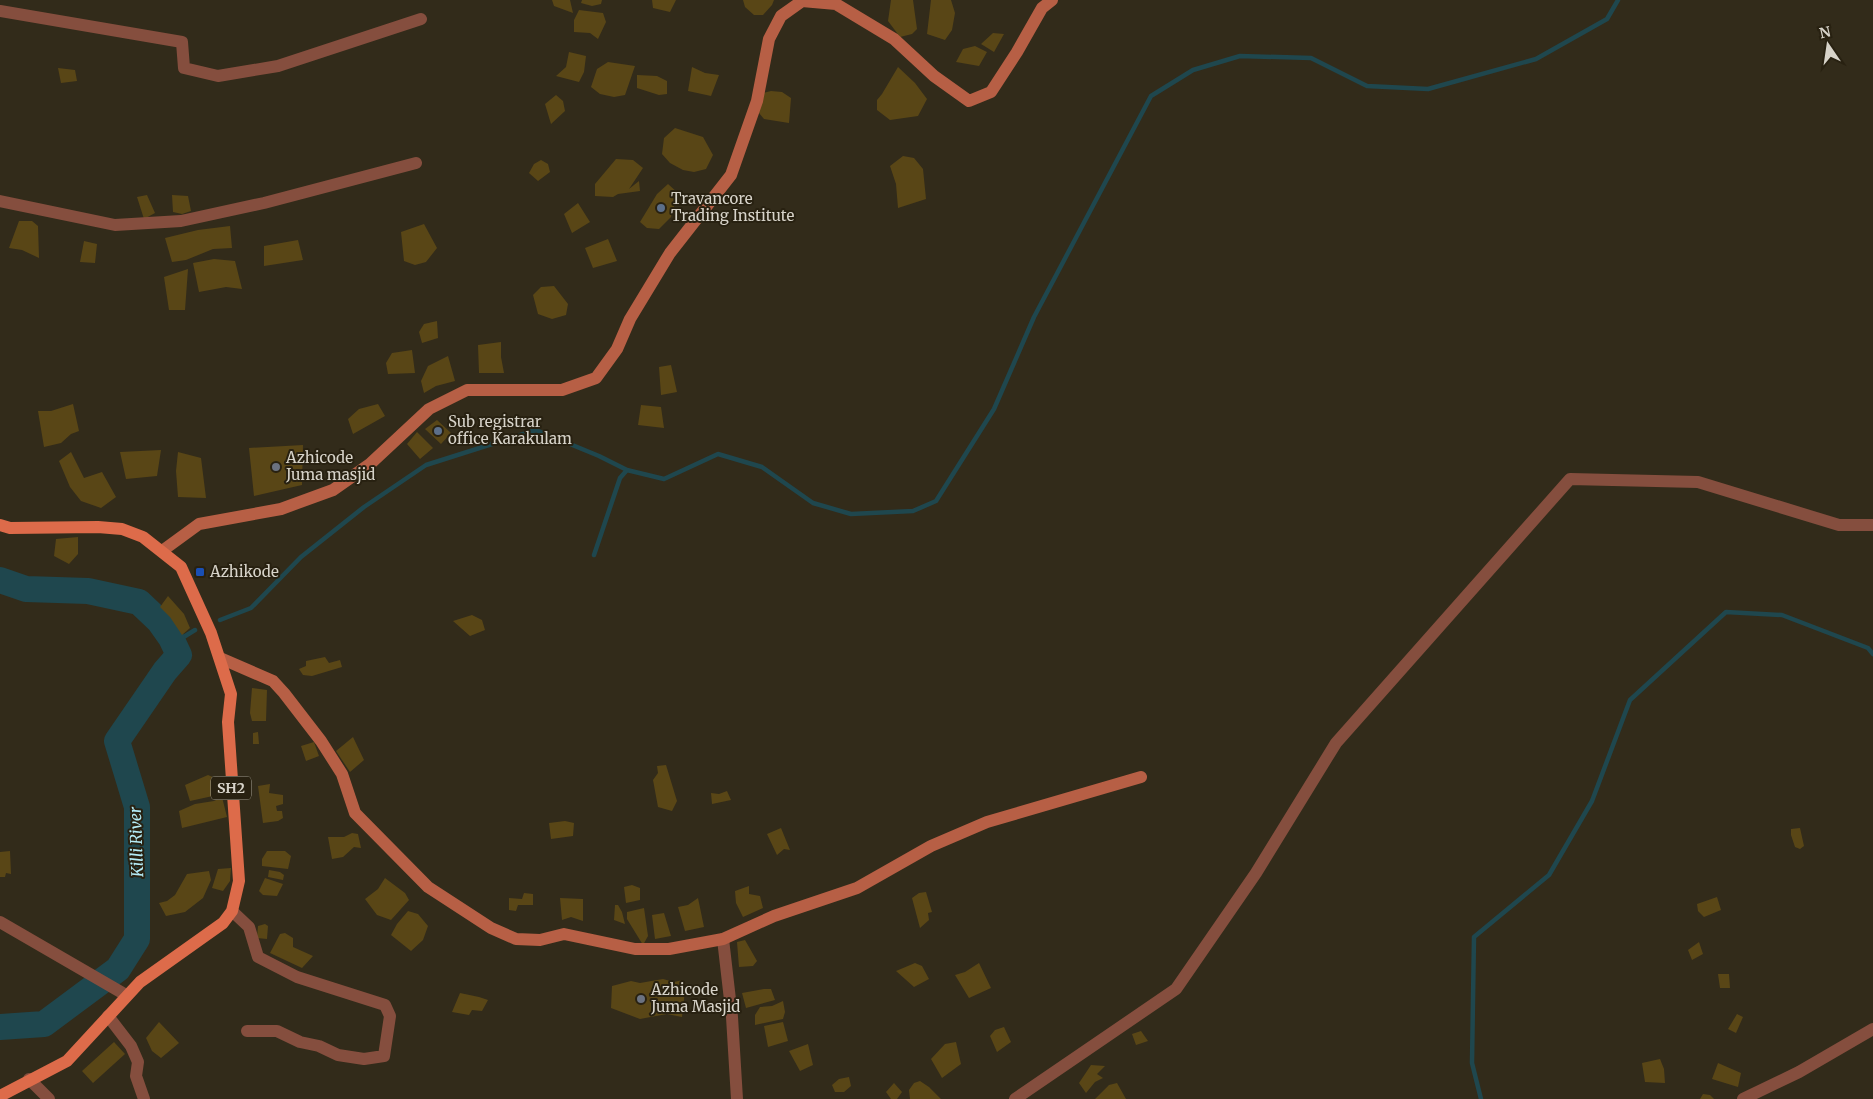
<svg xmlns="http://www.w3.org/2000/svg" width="1873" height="1099" font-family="Merriweather,serif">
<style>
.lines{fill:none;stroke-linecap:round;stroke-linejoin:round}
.stream{stroke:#1f474e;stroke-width:4.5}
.river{stroke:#1f474e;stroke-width:26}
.building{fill:#594616}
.street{stroke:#854e3e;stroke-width:12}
.secondary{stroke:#b75f45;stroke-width:12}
.primary{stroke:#dd6b4a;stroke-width:12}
.service-dot{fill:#5c6f8a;stroke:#282111;stroke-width:2}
.worship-dot{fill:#6b7280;stroke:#282111;stroke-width:2}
.transit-dot{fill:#1a4fb4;stroke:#282111;stroke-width:2}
.labels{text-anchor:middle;stroke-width:4;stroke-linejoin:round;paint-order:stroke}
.shield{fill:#282111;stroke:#a29e92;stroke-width:1}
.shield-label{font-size:14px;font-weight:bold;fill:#d7d3c9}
.poi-label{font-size:15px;fill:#d7d3c9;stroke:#282111;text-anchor:start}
.water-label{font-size:16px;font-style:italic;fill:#b5edf8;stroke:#282111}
</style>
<rect width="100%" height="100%" fill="#322b1a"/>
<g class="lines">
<path class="stream" d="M627 470 664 479 718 454 762 467 813 503 851 514 913 511 936 501 994 409 1034 317 1151 96 1193 70 1240 56 1311 58 1367 86 1428 89 1536 59 1607 19 1618 0
M220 620 251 608 301 557 364 507 426 465 536 430 599 456 627 470 620 478 594 555
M163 627 175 631 182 638 195 630
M1481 1099 1472 1063 1474 937 1549 875 1592 801 1630 700 1726 612 1782 615 1868 648 1873 654"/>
<path class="river" d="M0 580 26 589 88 591 139 602 159 621 171 638 179 655 165 671 117 741 137 807V939L118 969 44 1024 0 1027"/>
</g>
<path class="building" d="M552 0H570L573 13 554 6Z
M582 0H602L601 4 592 6 581 3Z
M652 0H676L670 12 653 8Z
M743 0H774L772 5 763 15H754L745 7Z
M891 0H913L917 29 912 34 900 37 888 21Z
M931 0H951L955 13 952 30 945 40 927 34Z
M579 10 603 13 606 22 598 39 590 33 574 32V20Z
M993 33 1004 34 994 52 981 44Z
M975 46 987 52 979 66 956 62 963 49Z
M569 52 586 56 584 72 579 82 556 76 566 67Z
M608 62 635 66 625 95 614 97 600 94 591 87 597 69Z
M692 67 705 73 719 75 711 96 688 91Z
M898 67 915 83 927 99 918 116 890 120 877 110V100L882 94Z
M58 68 75 70 77 81 61 83Z
M637 75 657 76 667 81V94L659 95 637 88Z
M771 91 782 92 791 98 789 123 764 119 754 107 763 93Z
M556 95 563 101 565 111 551 124 545 104Z
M675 128 703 137 713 155 706 169 694 172 683 170 670 163 662 154 664 138Z
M903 156 914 158 923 169 926 199 898 208 896 184 890 166Z
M616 159 633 160 643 168 629 189 639 181 640 191 618 194 613 197 595 196V184Z
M541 160 548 164 550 172 538 181 529 173 534 164Z
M668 184 678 193 671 217 659 229 647 228 640 222 657 194Z
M147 195 155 213 144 219 137 197Z
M172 195 188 196 191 211 182 214 173 212Z
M578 203 590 222 572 233 564 214Z
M19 221H32L38 226 39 258 22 250 9 248Z
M424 224 437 248 426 262 415 265 404 261 401 232Z
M230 226 232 248 213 249 186 260 172 262 165 238 198 230Z
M608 239 617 261 593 268 585 248Z
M298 240 303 260 264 266V246Z
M84 241 97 244 95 263 80 262Z
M214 259 235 261 242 289 226 287 199 292 193 263Z
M188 269 185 310H169L164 277Z
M554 286 568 304 566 315 552 319 538 314 533 295 541 287Z
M437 321 438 338 422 343 419 332 424 324Z
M501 342V357L504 373H479L478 345Z
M412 350 415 373 388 374 386 363 392 353Z
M448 356 455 381 436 386 424 393 421 381 428 366Z
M671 365 677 392 661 395 659 367Z
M73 404 79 431 71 434 61 443 44 447 38 411H51Z
M378 404 385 416 353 434 348 419 359 409Z
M641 405 661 407 664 428 638 425Z
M437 420 451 433 441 444 425 429Z
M417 432 433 448 420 459 407 444Z
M303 445 302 485 254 496 249 448Z
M161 450 157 476 126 479 120 452Z
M71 452 84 478 102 472 116 497 101 508 81 501 70 487 59 461Z
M178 452 201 458 206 498 178 497 176 471Z
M78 537V554L69 564 54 556 56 539Z
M168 596 184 614 190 628 182 635 170 617 160 607Z
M472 615 482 620 485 630 470 636 453 621Z
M325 657 329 663 340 660 342 667 312 676 303 675 299 669 306 666V661Z
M252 688 267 690 266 721H252L250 713Z
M258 732 259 744H253V733Z
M353 737 364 760 350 772 336 751Z
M314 742 319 756 306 761 301 746Z
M666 765 677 801 672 811 658 807 653 780 658 773 657 766Z
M208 775 215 778 222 794 190 801 185 785Z
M270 784 269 793 283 795V804L276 806 277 811H282L283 818 278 821 263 823 258 786Z
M727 791 731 800 712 804 711 793 719 794Z
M222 797 227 817 182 828 179 811 195 804 214 801Z
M565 821 574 823 573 836 551 839 549 823Z
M781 828 790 850 784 849 777 855 767 834Z
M1800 828 1804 846 1800 849 1795 847 1791 835V829Z
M352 833 358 834 361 848 354 847 343 857 332 859 328 837H344Z
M10 851 11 874 6 873 5 877H0V852Z
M267 851H285L291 856 288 869 262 866V859Z
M231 868 230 881 223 891 212 888 218 869Z
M269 870 280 872 284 875 283 880 268 877Z
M209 871 211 880 203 898 185 912 166 916 159 903 167 901 175 895 187 874Z
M265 878 283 884 277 896 263 895 259 891Z
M385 878 405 893 409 900 391 920 377 915 365 899 378 889Z
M632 885 640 888V900L626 903 624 887Z
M749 886V894L760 896 763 908 743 917 736 903 735 891Z
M926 892 932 912 928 913 929 920 920 928 912 898 919 893Z
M524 893 533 894V905H518L516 911 509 910V898L522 899Z
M1717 897 1721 910 1704 917 1698 911 1697 904Z
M560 898 583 899V921L571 917 562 920Z
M698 898 704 927 685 931 678 907 688 905Z
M615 905H618L622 912 625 924 614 920Z
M644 908 648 936 643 945 627 919V912Z
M408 911 418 914 428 926 423 940 411 951 391 935 397 924Z
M664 913 671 936 655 939 652 915Z
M265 924 268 926 267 939 257 938 258 926Z
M285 933 293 938V947L313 956 302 968 270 953 280 934Z
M745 940 757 961 753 966 739 967 737 942Z
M1699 942 1703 954 1692 960 1688 950Z
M915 963 922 966 929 979 914 987 896 971Z
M979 963 991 988 969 998 955 975 965 972Z
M1718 974H1729L1730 988H1720Z
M663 979 674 982 683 980 685 990 682 1017 667 1014 640 1019 611 1008 612 986 631 981 640 983Z
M764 989H771L775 1000 746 1008 742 993Z
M460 993 479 997 488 1000 482 1011 472 1010 469 1015 452 1012Z
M783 1001 785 1012 783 1019 755 1025V1015L760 1007 772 1006Z
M1737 1014 1743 1017 1736 1033 1728 1029Z
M159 1022 179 1043 161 1058 152 1051 146 1038Z
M783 1022 788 1041 768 1047 764 1026Z
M1004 1027 1011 1042 997 1052 990 1036 995 1030Z
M1141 1031 1148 1041 1136 1045 1132 1034Z
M114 1042 125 1054 93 1083 82 1071Z
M956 1042 961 1064 942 1078 931 1059 945 1044Z
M808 1044 813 1065 800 1071 789 1051Z
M1660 1059 1664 1069 1665 1083 1645 1082 1642 1063Z
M1718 1063 1741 1073 1738 1087 1712 1079Z
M1091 1065 1105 1066 1097 1074 1103 1078 1095 1082 1086 1093 1079 1083Z
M849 1077 851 1086 844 1092H835L832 1085 839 1079Z
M920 1081 929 1087 941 1099H910L909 1090 914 1083Z
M894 1083 902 1092 897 1099H891L886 1092Z
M1117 1083 1126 1099H1095L1109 1085Z
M1703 1094 1710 1095 1714 1099H1700Z"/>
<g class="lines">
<path class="street" d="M0 11 182 42 184 68 218 76 278 66 421 19
M0 201 115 225 181 221 264 203 416 163
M232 911 249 927 258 957 297 977 385 1005 390 1016 384 1056 364 1059 338 1055 319 1046 300 1042 277 1031H247
M0 922 126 995
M723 939 732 1017 737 1099
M108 1016 131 1046 138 1062 136 1076 144 1099
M29 1079 49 1099
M1015 1099 1176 989 1256 873 1336 743 1570 479 1698 482 1839 525H1873
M1743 1099 1799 1072 1873 1029"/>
<path class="secondary" d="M162 551 199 524 281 509 333 490 370 464 429 409 467 390H562L596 378 617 349 630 319 670 253 731 175 757 101 769 39 781 16 802 1 836 4 894 39 934 76 969 101 991 92 1017 52 1042 8 1052 0
M220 658 273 681 284 693 321 741 342 774 355 813 428 887 491 928 516 939 540 940 564 934 635 949H669L723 939 774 916 857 888 931 846 987 822 1141 777"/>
<path class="primary" d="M0 525 10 528 98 527 122 529 143 537 181 567 211 633 231 694 228 722 239 881 232 911 223 923 140 982 67 1061 0 1096"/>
</g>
<g class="service-dot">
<circle cx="661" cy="208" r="5"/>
<circle cx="438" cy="431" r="5"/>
</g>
<g class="worship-dot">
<circle cx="276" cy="467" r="5"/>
<circle cx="641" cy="999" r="5"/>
</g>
<rect class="transit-dot" x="195" y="567" width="10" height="10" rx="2.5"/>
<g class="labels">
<rect class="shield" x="211" y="776.5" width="40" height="23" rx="4"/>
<g class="shield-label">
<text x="231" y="793">SH2</text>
</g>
<g class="poi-label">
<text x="671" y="204">Travancore<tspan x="671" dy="17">Trading Institute</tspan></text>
<text x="448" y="427">Sub registrar<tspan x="448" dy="17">office Karakulam</tspan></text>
<text x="286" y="463">Azhicode<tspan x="286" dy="17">Juma masjid</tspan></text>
<text x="210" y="577">Azhikode</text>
<text x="651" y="995">Azhicode<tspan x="651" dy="17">Juma Masjid</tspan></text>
</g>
<g class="water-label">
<text transform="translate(136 842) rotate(-92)" y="6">Killi River</text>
</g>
</g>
<g transform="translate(1828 45) rotate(347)" stroke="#282111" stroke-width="4" paint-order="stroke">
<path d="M0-4L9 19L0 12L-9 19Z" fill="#d7d3c9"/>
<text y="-8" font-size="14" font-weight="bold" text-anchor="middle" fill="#d7d3c9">N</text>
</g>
</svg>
